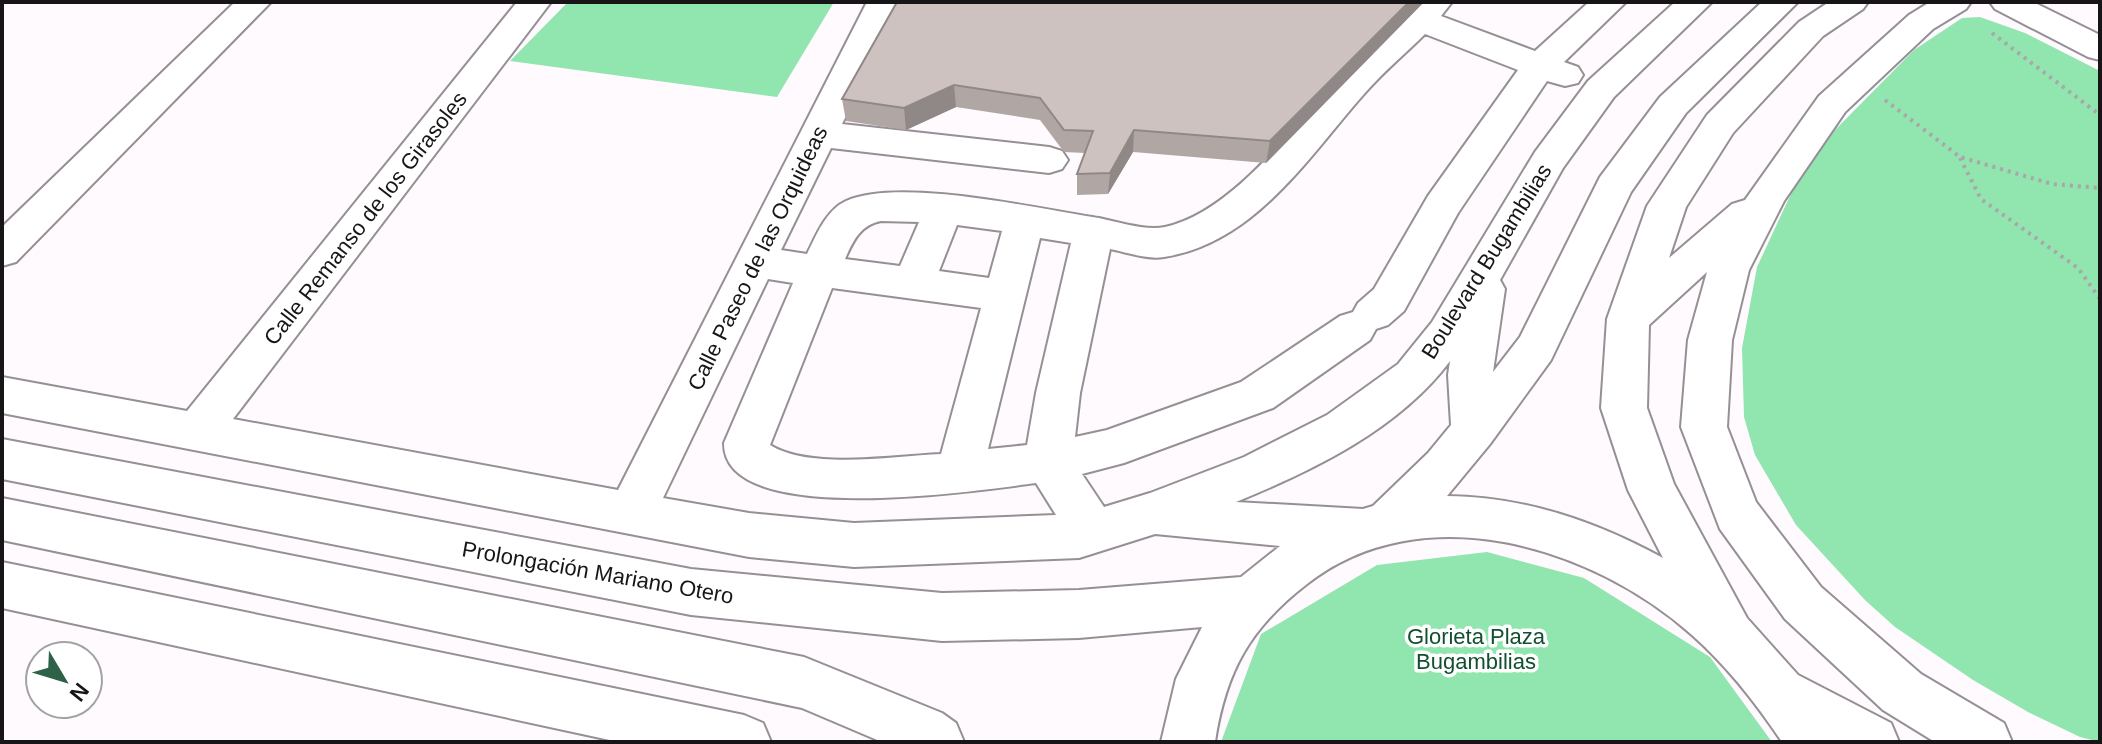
<svg xmlns="http://www.w3.org/2000/svg" width="2102" height="744" font-family="Helvetica,sans-serif">
<style>
.green{fill:#91e5ae}
.lines{fill:none;stroke-linecap:round;stroke-linejoin:round}
.minor-casing{stroke:#968f96;stroke-width:4}
.path{stroke:#aaa6aa;stroke-width:4;stroke-dasharray:3 5;stroke-linecap:butt}
.minor{fill:#fff;fill-rule:evenodd}
.wall{fill:#b0a7a5}
.shaded-wall{fill:#908886}
.building{fill:#cdc2c0;stroke:#908886;stroke-width:2}
.labels{text-anchor:middle;stroke-width:7;stroke-linejoin:round;paint-order:stroke}
.street-label{font-size:22px;fill:#181518;stroke:#fff}
.park-label{font-size:22px;fill:#10502e;stroke:#fff}
</style>
<rect width="100%" height="100%" fill="#fffafe"/>
<path class="green" d="M568 2H834L777 97 510 61Z
M1980 17 2025 33 2100 71V742L2080 737 2028 712 1973 680 1895 627 1865 600 1796 525 1755 455 1744 417 1742 348 1757 267 1797 181 1834 131 1914 50 1962 18Z
M1487 552 1584 578 1710 657 1772 742H1221L1261 634 1377 565Z"/>
<g class="lines">
<g class="minor-casing">
<path id="minor" d="M235 2H271L16 262 2 266V227Z
M517 2H551L233 419 618 490 867 2H901L842 124 1049 147 1062 151 1068 160 1062 169 1049 173 831 148 781 250 807 254C816 236 826 210 846 201 900 177 1039 209 1099 218 1118 222 1146 231 1165 227 1233 212 1294 126 1338 78 1363 51 1393 30 1417 2H1452L1441 16 1535 51 1589 2H1626L1564 62 1578 67 1583 75 1578 83 1565 86 1547 81 1458 213 1404 311 1388 325 1376 329 1370 340 1273 408 1124 463 1082 474 1104 507 1150 493 1244 457 1327 415 1398 364 1432 322 1535 152 1588 81 1675 2H1712L1614 97 1563 168 1500 280 1505 289 1493 372 1520 337 1600 177 1660 97 1762 2H1798L1686 113 1631 192 1551 360 1490 444 1447 496C1525 497 1595 521 1663 558L1628 490 1601 408 1607 319 1647 206 1707 115 1799 22 1829 2H1868L1863 9 1823 36 1733 133 1686 207 1669 258 1732 204 1745 200 1819 96 1909 15 1930 2H1971L1966 9 1933 29 1845 112 1784 201 1749 270 1732 340 1727 427 1756 502 1821 587 1921 674 2004 723 2012 742H1935L1883 710 1785 619 1720 529 1681 427 1688 340 1707 272 1649 325 1647 408 1674 484 1747 618 1798 675 1891 723 1899 742H1782C1756 703 1727 666 1692 635 1592 546 1422 494 1307 584 1250 628 1226 671 1215 742H1161L1176 679 1202 627 1079 638 942 641 691 615 2 479V439L691 569 942 593 1079 590 1241 577 1280 546 1155 534 1079 558 854 567 749 557 2 413V377L187 411ZM1425 34 1518 70 1428 196 1374 289 1358 303 1353 312 1340 316 1241 382 1107 430 1075 437 1080 393 1110 249C1126 252 1148 260 1164 257 1255 243 1309 156 1364 94 1383 72 1405 54 1425 34ZM881 221 919 222 900 266 845 259C853 241 860 225 881 221ZM957 225 1002 231 989 278 939 271ZM1040 238 1071 243 1036 393 1027 445 988 449ZM768 279 793 283 724 443C723 530 981 490 1036 483L1056 515 854 523 749 513 663 498ZM832 288 981 308 941 454C894 456 810 470 770 445ZM1450 361 1448 375 1451 425 1428 453 1373 506 1363 509 1236 502C1314 470 1399 429 1450 361Z
M1990 2H2033L2100 35V60L2088 57 1995 9Z
M2 498 804 657 942 713 956 723 964 742H882L802 708 2 540Z
M2 562 744 715 763 723 771 742H619L2 608Z"/>
</g>
<path class="path" d="M1992 33 2100 115
M1885 100 1960 157 2052 184 2100 188
M1960 158 1981 199 2078 268 2100 299"/>
<use href="#minor" class="minor"/>
</g>
<path class="wall" d="M1424 2 1266 163 1133 152 1108 194 1077 195V174L1085 153 1064 152 1040 120 956 107 906 130 846 121 842 99Z"/>
<path class="shaded-wall" d="M1409 2H1424L1266 163 1270 141Z
M954 85 956 107 906 130 904 108Z
M1134 130 1133 152 1108 194 1110 173Z"/>
<path class="building" d="M897 2H1409L1270 141 1134 130 1110 173 1077 174 1093 131 1064 130 1040 98 954 85 904 108 842 99Z"/>
<g class="labels">
<g class="street-label">
<text transform="translate(365 218) rotate(-52)" y="8">Calle Remanso de los Girasoles</text>
<text transform="translate(757 258) rotate(-64)" y="8">Calle Paseo de las Orquideas</text>
<text transform="translate(1486 261) rotate(-58)" y="8">Boulevard Bugambilias</text>
<text transform="translate(598 572) rotate(10)" y="8">Prolongación Mariano Otero</text>
</g>
<g class="park-label">
<text x="1476" y="644">Glorieta Plaza<tspan x="1476" dy="25">Bugambilias</tspan></text>
</g>
</g>
<rect width="2102" height="744" fill="none" stroke="#181518" stroke-width="8"/>
<g transform="translate(64 680) rotate(128)"><circle r="38" fill="#ffffff" stroke="#a3a1a3" stroke-width="2"/>
<path d="M0-6L14 30L0 20L-14 30Z" fill="#2d6248"/>
<text y="-12" font-size="22" font-weight="bold" text-anchor="middle" fill="#181518">N</text>
</g>
</svg>
